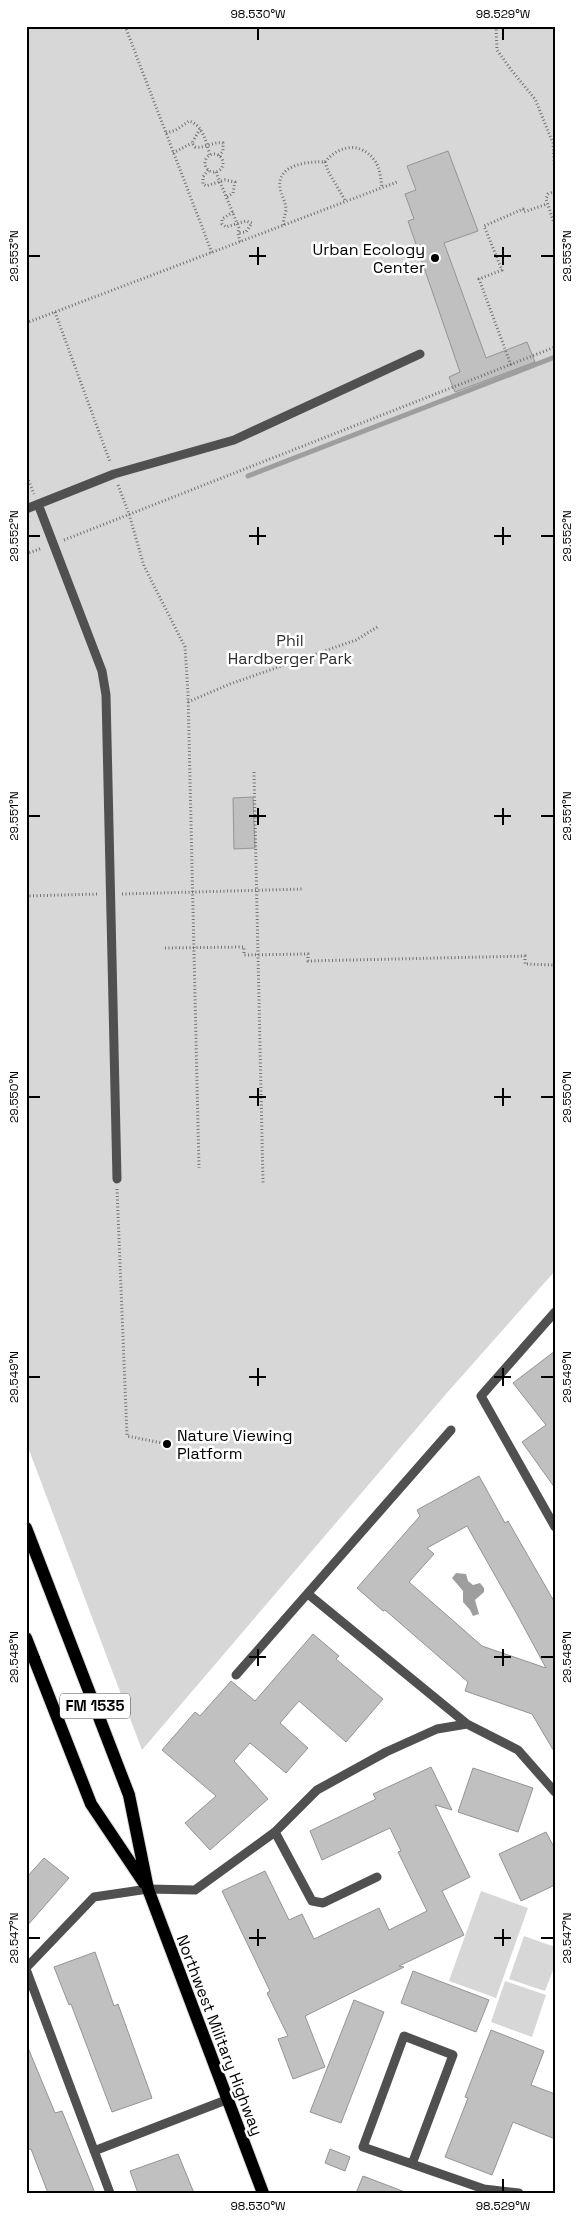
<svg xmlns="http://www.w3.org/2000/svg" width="581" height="2219" font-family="'Space Grotesk',sans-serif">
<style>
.green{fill:#d7d7d7}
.water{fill:#9e9e9e}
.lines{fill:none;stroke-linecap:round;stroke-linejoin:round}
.stream{stroke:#9e9e9e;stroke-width:5}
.building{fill:#c0c0c0;stroke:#949494;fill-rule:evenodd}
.primary-casing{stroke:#dbdbdb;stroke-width:14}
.path{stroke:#727272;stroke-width:3;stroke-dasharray:1 2.5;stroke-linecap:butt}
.service{stroke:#505050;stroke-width:9}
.primary{stroke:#000;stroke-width:12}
.ticks{fill:none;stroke:#000;stroke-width:2}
.poi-dot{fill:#000;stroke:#fff;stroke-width:2}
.labels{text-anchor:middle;stroke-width:5;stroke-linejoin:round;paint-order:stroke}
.shield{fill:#fff;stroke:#4c4c4c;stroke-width:1}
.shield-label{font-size:15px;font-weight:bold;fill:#000}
.poi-label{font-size:16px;fill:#000;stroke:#fff;text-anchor:end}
.park-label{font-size:16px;fill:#2e2e2e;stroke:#fff}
.street-label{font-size:16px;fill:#000;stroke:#fff}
.neatline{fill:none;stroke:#000;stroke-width:2}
.ticks-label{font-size:12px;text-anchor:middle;fill:#000}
</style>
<rect width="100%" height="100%" fill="#fff"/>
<path class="green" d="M26 26H555V1271L446 1394 142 1750 26 1442Z
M481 1891 528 1908 496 1998 449 1981Z
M524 1936 555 1947V1965L545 1991 509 1979Z
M505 1981 546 1995 532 2037 491 2022Z"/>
<path class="water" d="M456 1573 466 1574 468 1581 473 1585 480 1583 484 1588V1592L475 1600 479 1614 473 1616 470 1610 463 1602V1591L452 1578Z"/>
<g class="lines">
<path class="stream" d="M248 476 555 357"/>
</g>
<path class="building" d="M448 151 478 231 444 243 486 358 527 342 535 362 455 392 449 377 460 372 408 221 414 219 405 194 416 190 407 166Z
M253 797 255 848 234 849 233 798Z
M555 1351V1488L522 1442 546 1425 513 1383Z
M479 1476 505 1523 508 1521 555 1603V1753L532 1714 465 1691 468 1682 385 1610 383 1611 357 1588 420 1516 417 1510ZM467 1526 518 1616 546 1668 482 1646 409 1582 434 1554 427 1548Z
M313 1634 339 1656 336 1659 383 1699 346 1742 299 1701 280 1723 308 1748 286 1773 250 1743 234 1761 268 1799 210 1850 185 1823 216 1796 162 1750 195 1712 200 1716 231 1681 255 1701Z
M431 1767 452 1810 435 1805 470 1877 442 1891 464 1935 399 1966 404 1967 305 2016 325 2067 293 2079 278 2039 288 2036 267 1993 270 1991 222 1891 265 1871 289 1920 302 1914 314 1939 379 1908 389 1930 427 1911 398 1852 401 1851 390 1828 322 1860 310 1831 376 1799 373 1794Z
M473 1768 533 1788 518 1832 458 1812Z
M546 1832 555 1849V1885L521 1901 499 1854Z
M44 1858 69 1878 26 1927V1878Z
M95 1952 114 2006 118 2004 152 2098 112 2112 71 2004 69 2005 54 1967Z
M413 1971 489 2000 476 2032 401 2003Z
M354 2000 384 2012 341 2123 310 2112Z
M491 2030 544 2051 531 2085 555 2094V2139L513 2122 492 2175 445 2157 468 2098 465 2097Z
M26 2043 55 2113 62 2111 95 2193H48L31 2149 26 2150Z
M330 2149 350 2157 345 2171 325 2163Z
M178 2154 194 2193H138L130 2171Z
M363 2176 405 2192V2193H356Z"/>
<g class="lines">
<g class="primary-casing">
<path id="primary" d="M26 1528 129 1795 148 1889 263 2193
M26 1638 91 1804 144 1883"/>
</g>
<path class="path" d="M125 26 212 253
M496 26 497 50 512 71 535 99 553 143 555 174
M200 129 192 143 195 147C204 149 213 141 223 143V151L219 156
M166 133 176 130 189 121C203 125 206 142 210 155
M173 153 192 143
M205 163a9 9 0 1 1 18 0a9 9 0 1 1-18 0Z
M325 162 328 171 346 202
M208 170 203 177V184L206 186 225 180 235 182 233 193 227 197
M216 172 239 228 238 233 240 242
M555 191 548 194 546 199 555 226
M233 212 222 219V224L226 227 246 221 252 223 246 232 238 233
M284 225C283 219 285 216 286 210 286 202 281 195 280 187 277 164 310 161 325 162 339 145 361 141 375 161 380 168 381 179 382 188
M55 312 110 462
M26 323 397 182
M511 365 479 279 502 270 484 226 523 209 524 212 547 204
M26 474 34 494
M118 485 129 514 144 566 185 647 188 693 199 1168
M64 540 555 347
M26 554 42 548
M188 702 230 684 356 640 379 626
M254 772 263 1183
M122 894 304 889
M26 896 98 894
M165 948 244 947V955L308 954V961L525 956V964L555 965
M117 1189 127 1436 167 1444"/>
<path class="service" d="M38 504 102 671 106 695 117 1179
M26 509 114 474 234 440 420 354
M555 1312 481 1396 555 1527
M308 1594 467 1724
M236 1675 451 1430
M275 1832 312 1901 323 1903 377 1877
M26 1968 94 1897 148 1889 195 1890 275 1832 317 1790 386 1752 437 1729 467 1724 518 1750 555 1792
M26 1969 110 2193
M94 2151 226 2100
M412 2164 453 2055 404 2036 363 2147 484 2189 519 2193"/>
<use href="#primary" class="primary"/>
</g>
<path class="ticks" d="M258 28V40M503 28V40M258 247V265M503 247V265M28 256H40M249 256H266M494 256H511M541 256H554M258 527V545M503 527V545M28 536H40M249 536H266M494 536H511M541 536H554M258 808V825M503 808V825M28 816H40M249 816H266M494 816H511M541 816H554M258 1088V1106M503 1088V1106M28 1097H40M249 1097H266M494 1097H511M541 1097H554M258 1368V1386M503 1368V1386M28 1377H40M249 1377H266M494 1377H511M541 1377H554M258 1649V1666M503 1649V1666M28 1657H40M249 1657H266M494 1657H511M541 1657H554M258 1929V1946M503 1929V1946M28 1938H40M249 1938H266M494 1938H511M541 1938H554M258 2179V2192M503 2179V2192"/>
<g class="poi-dot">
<circle cx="435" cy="258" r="5"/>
<circle cx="167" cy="1444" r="5"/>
</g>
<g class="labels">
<rect class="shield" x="60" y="1693.5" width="70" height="25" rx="4"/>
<g class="shield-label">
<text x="95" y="1711">FM 1535</text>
</g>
<g class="poi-label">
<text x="425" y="255">Urban Ecology<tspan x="425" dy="18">Center</tspan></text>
<text x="177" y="1441" text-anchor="start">Nature Viewing<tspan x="177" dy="18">Platform</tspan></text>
</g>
<g class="park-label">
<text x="290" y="646">Phil<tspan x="290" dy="18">Hardberger Park</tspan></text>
</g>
<g class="street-label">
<text transform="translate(220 2035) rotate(69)" y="6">Northwest Military Highway</text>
</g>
</g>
<rect width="581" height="2219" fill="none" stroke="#ffffff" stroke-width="55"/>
<rect x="28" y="28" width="526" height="2164" class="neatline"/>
<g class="ticks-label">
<text x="258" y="18">98.530°W</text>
<text x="503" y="18">98.529°W</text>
<text transform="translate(14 256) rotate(-90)" y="4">29.553°N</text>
<text transform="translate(567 256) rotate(-90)" y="4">29.553°N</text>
<text transform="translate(14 536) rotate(-90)" y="4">29.552°N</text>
<text transform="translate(567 536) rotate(-90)" y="4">29.552°N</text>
<text transform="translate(14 816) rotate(-90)" y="4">29.551°N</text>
<text transform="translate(567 816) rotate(-90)" y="4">29.551°N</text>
<text transform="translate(14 1097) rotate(-90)" y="4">29.550°N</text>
<text transform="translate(567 1097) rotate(-90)" y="4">29.550°N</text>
<text transform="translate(14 1377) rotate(-90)" y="4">29.549°N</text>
<text transform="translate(567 1377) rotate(-90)" y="4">29.549°N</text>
<text transform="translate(14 1657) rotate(-90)" y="4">29.548°N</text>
<text transform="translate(567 1657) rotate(-90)" y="4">29.548°N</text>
<text transform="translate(14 1938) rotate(-90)" y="4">29.547°N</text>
<text transform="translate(567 1938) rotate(-90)" y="4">29.547°N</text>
<text x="258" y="2210">98.530°W</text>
<text x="503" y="2210">98.529°W</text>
</g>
</svg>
